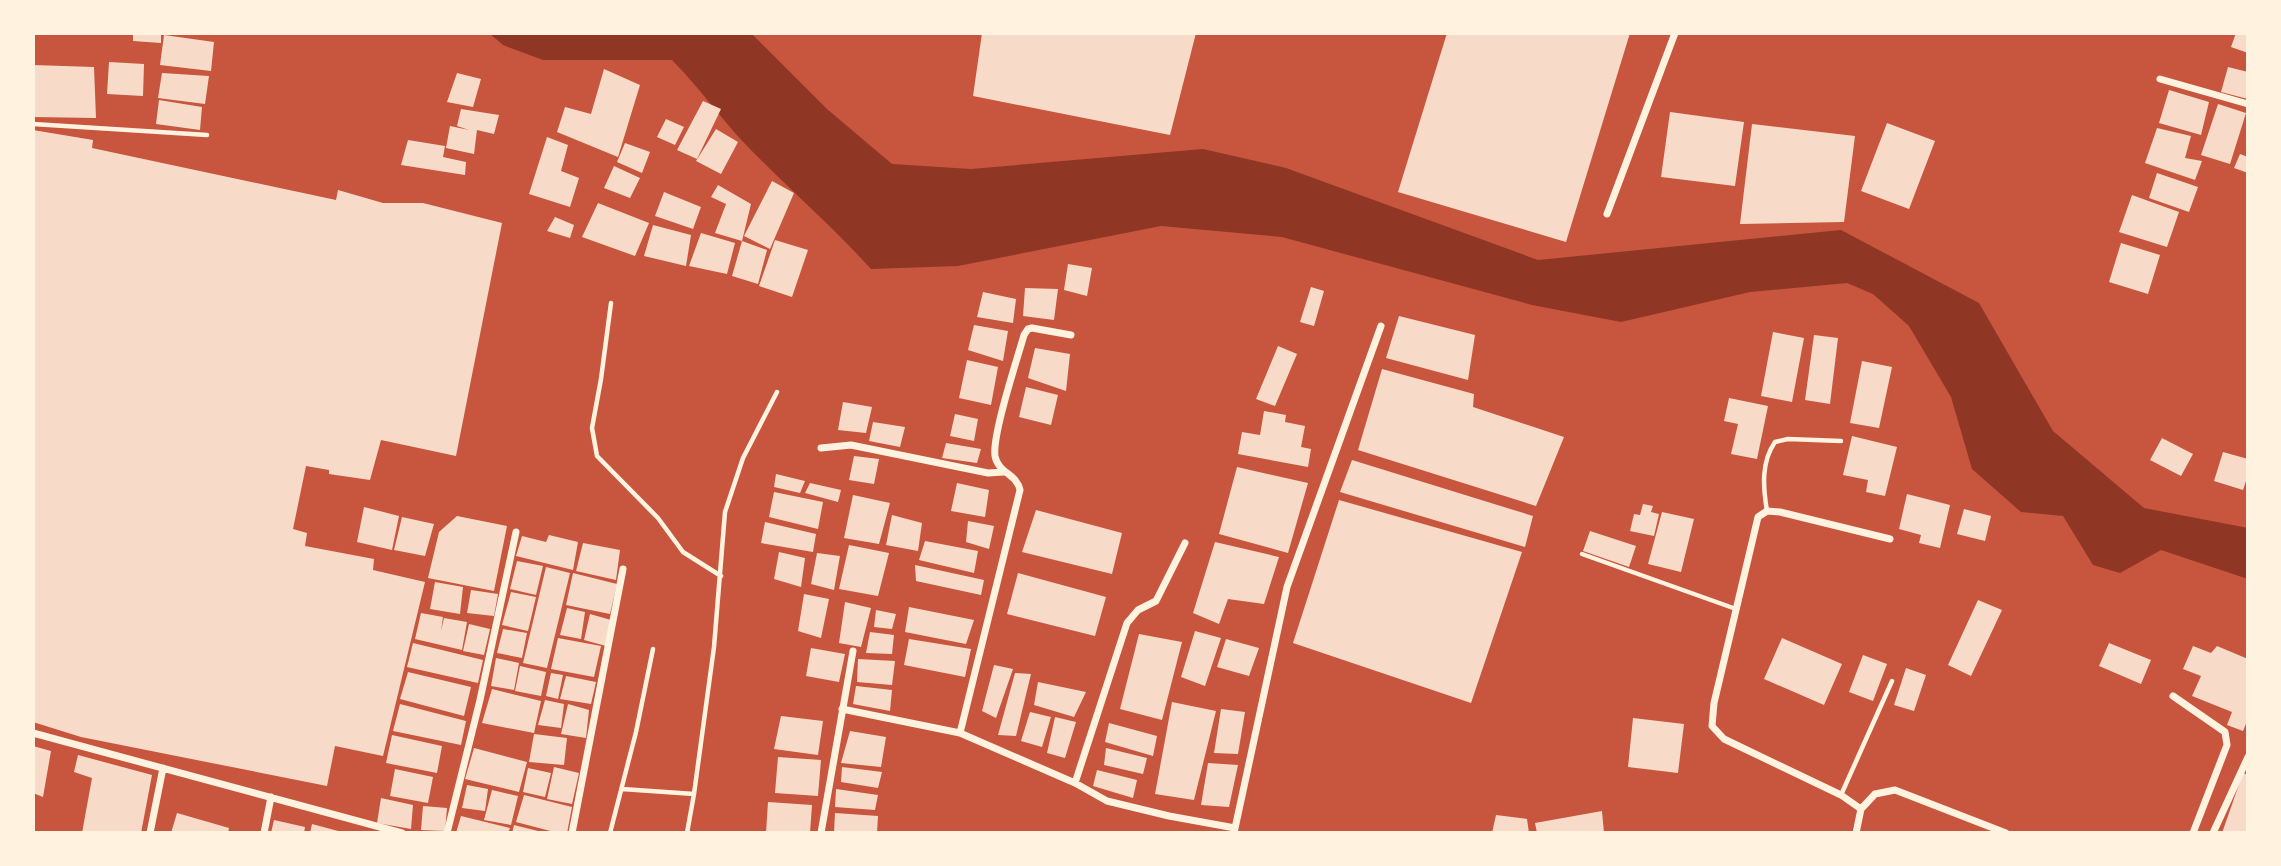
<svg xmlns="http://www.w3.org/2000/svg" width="2281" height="866" font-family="'Open Sans',sans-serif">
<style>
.water{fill:#8f3625}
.building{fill:#f7dbc8}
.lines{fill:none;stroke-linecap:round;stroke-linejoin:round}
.service{stroke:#fff3e0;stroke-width:4.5}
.minor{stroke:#fff3e0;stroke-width:7}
</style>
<rect width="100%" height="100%" fill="#c8553d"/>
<path class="water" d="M489 33H751L827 109 892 164 971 169 1203 149 1286 168 1538 260 1841 230 1979 303 2053 431 2144 508 2248 528V579L2161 550 2120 573 2093 565 2063 516 2021 512 1972 469 1951 397 1909 326 1873 294 1847 283 1750 292 1621 322 1532 305 1282 237 1161 226 958 266 871 269C832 226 788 188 747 146 721 119 700 88 672 60H543L503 45Z"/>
<path class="building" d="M133 33H161V43L133 41Z
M982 33H1196L1170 135 973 96Z
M1447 33H1630L1566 242 1398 192Z
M2236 33H2248V53L2231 47Z
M164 35 214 42 211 71 160 65Z
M109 62 144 64 143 96 107 94Z
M33 65 94 67 96 118 33 117Z
M2228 67 2248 72V99L2221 92Z
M604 69 640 85 618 157 557 132 565 107 591 114Z
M162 73 209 76 205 104 158 98Z
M457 73 481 79 473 107 447 102Z
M2169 90 2209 102 2201 135 2159 123Z
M159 100 202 107 200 130 156 124Z
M703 101 721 109 697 159 677 150Z
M2218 104 2246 113 2230 164 2201 155Z
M461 109 499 115 494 134 477 130 474 154 446 148 450 126 469 130 457 126Z
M1670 112 1744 122 1735 186 1661 177Z
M666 119 684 127 675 145 657 137Z
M1887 123 1935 141 1909 209 1861 191Z
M1752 124 1855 136 1844 222 1740 224Z
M2157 128 2191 136 2185 158 2202 161 2195 180 2145 163Z
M716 129 738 142 721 174 696 161Z
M33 130 93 140 92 148 336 200 338 190 383 203H423L502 223 456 456 381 440 370 480 329 474V470L306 466 293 529 307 533 305 546 374 559 373 570 425 582 383 756 335 746 327 786 81 737 33 722Z
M547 137 568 145 561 171 579 178 570 207 529 194Z
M408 140 445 146 443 157 466 162 465 175 401 165Z
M625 143 650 152 642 173 617 162Z
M2240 154 2248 157V173L2234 168Z
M614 166 640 178 630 198 604 188Z
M2157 173 2198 187 2189 212 2149 198Z
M772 181 794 193 770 249 744 236Z
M718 185 751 204 742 241 715 233 726 204 711 197Z
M664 192 701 207 693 229 655 216Z
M2132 195 2179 212 2167 247 2119 232Z
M598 203 649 223 635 256 582 237Z
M555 217 574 225 570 238 547 231Z
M653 225 691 235 686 266 644 256Z
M701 233 735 243 727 274 689 266Z
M775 240 808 250 792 297 759 286Z
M742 241 767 250 758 284 732 276Z
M2121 243 2160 255 2148 294 2109 282Z
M1068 264 1092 268 1087 296 1064 290Z
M1311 287 1324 291 1314 326 1300 322Z
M1025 288 1058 289 1054 320 1023 316Z
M983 292 1016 299 1013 323 977 317Z
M1399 316 1475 335 1468 380 1386 358Z
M974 325 1008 331 1003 361 968 350Z
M1773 332 1804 338 1792 402 1761 396Z
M1814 335 1838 338 1830 404 1805 400Z
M1278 346 1297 354 1275 406 1256 399Z
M1035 348 1070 354 1066 391 1028 378Z
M967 360 998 367 991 405 959 398Z
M1862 361 1892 367 1879 428 1850 423Z
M1382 369 1474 394 1473 407 1564 437 1536 506 1358 450Z
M1026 387 1058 395 1051 425 1019 417Z
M1729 398 1768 406 1757 459 1731 454 1738 424 1724 421Z
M843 402 872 407 866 433 838 430Z
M1264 411 1286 415 1285 422 1305 426 1301 447 1311 449 1308 467 1238 454 1242 432 1260 435Z
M955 414 978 419 974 441 950 436Z
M873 422 905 427 900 447 869 441Z
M1852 436 1897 447 1885 496 1866 492 1868 480 1843 475Z
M2162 438 2193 454 2181 476 2150 460Z
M946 443 981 449 977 463 942 458Z
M2223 452 2248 459V475L2243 490 2214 481Z
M854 456 879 459 874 484 849 480Z
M1352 460 1533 516 1525 547 1340 492Z
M1237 467 1308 483 1288 553 1219 534Z
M776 474 805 481 800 493 774 487Z
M810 483 841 490 838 502 805 493Z
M957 483 989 490 985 517 951 511Z
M774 492 823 502 818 529 769 517Z
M1907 494 1950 505 1940 548 1919 543 1921 535 1899 529Z
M853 495 890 503 879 544 844 538Z
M1339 500 1522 552 1471 703 1293 643Z
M1643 504 1653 506 1651 512 1659 514 1654 536 1630 531 1634 514 1640 515Z
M364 507 399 516 392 550 357 542Z
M1964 509 1991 516 1985 541 1957 534Z
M1036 510 1122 533 1112 574 1022 552Z
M1662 512 1694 519 1681 572 1648 564Z
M892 515 922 523 918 551 886 545Z
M457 516 507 526 494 591 428 578 439 532Z
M402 517 434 524 425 556 394 550Z
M968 521 994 526 989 549 966 542Z
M765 522 816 534 813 552 761 543Z
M1590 531 1636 546 1629 567 1583 551Z
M549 535 578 542 573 570 516 556 522 536 546 542Z
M925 541 978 551 974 573 919 560Z
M1215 542 1279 557 1264 604 1228 599 1219 624 1193 613Z
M583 543 620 550 616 580 576 571Z
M849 545 889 553 878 596 839 589Z
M779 552 805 558 801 587 774 579Z
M817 553 840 556 834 590 811 584Z
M517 561 543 566 536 595 510 589Z
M915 565 984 580 981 595 916 581Z
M546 567 570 573 547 668 523 663Z
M573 573 617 584 610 614 566 605Z
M1018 573 1106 597 1095 636 1007 614Z
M435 582 463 587 460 614 430 609Z
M471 590 498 594 494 616 467 613Z
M511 592 536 597 528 631 502 625Z
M804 594 829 599 821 638 798 631Z
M1978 600 2002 610 1971 676 1948 665Z
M845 602 871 608 861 647 839 643Z
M909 607 974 620 966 644 905 632Z
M567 608 585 612 581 639 560 635Z
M876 610 896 614 892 629 874 627Z
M421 613 443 617 441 631 444 618 467 622 462 650 415 639Z
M590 614 611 620 606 646 584 640Z
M469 624 490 629 484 655 463 651Z
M503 629 527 633 522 658 497 653Z
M1195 631 1221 638 1205 686 1181 677Z
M870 632 894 635 892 654 866 653Z
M1139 634 1182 642 1162 720 1120 709Z
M558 638 601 646 594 677 551 669Z
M1782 638 1842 664 1824 705 1764 679Z
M909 639 971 649 965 677 904 665Z
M1226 639 1259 648 1249 676 1217 667Z
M413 643 483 660 478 683 407 667Z
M2109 643 2151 660 2141 684 2099 666Z
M2193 646 2211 653 2217 646 2248 659V719L2243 731 2227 725 2232 712 2192 696 2201 676 2183 669Z
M811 648 845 654 839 682 806 676Z
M1863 655 1887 664 1873 701 1849 692Z
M496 658 519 663 514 690 491 686Z
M858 659 895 661 892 685 857 682Z
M994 665 1013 669 996 718 982 711Z
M520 666 546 672 541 696 515 691Z
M1906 668 1926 675 1914 711 1894 705Z
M408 672 471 687 464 716 400 699Z
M551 673 563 675 558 699 546 696Z
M1015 673 1031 674 1016 736 998 735Z
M566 676 596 682 591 704 560 699Z
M1038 682 1086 692 1074 717 1034 705Z
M856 686 892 690 890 711 853 704Z
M492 689 541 701 534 733 482 723Z
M545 700 564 704 561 728 538 725Z
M1172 702 1216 711 1194 800 1155 794Z
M400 704 466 721 461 745 393 731Z
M568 704 589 710 586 738 561 734Z
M1221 709 1245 712 1238 754 1214 753Z
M1030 712 1051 717 1042 747 1021 741Z
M781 716 823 721 818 755 774 749Z
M1055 717 1076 722 1065 758 1047 753Z
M1633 718 1684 724 1678 773 1628 767Z
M1109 723 1157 736 1153 756 1105 742Z
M850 731 886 737 881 767 841 763Z
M534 734 567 738 564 765 529 762Z
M392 735 442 746 437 773 386 763Z
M33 746 51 751 43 797 33 793Z
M474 748 527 762 519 792 465 779Z
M1106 748 1147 758 1143 774 1104 765Z
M78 755 152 775 141 833H82L92 778 74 772Z
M778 757 821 760 818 796 775 793Z
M1208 763 1238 765 1229 807 1201 805Z
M554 767 579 773 572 804 547 799Z
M842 767 882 772 878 788 841 782Z
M528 768 551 773 545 797 523 792Z
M395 769 433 777 428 803 390 796Z
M1097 770 1137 780 1133 798 1093 786Z
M2243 773 2248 775V833H2222Z
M467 785 488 789 485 811 462 808Z
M836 789 878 795 875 810 835 807Z
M492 790 518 796 511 825 484 820Z
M524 795 572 807 567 833H558L516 822Z
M381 798 413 805 411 829 377 823Z
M768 802 812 805 810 833H766Z
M423 806 447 808 445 831 421 830Z
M1602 811 1604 833H1537L1535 823Z
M177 813 229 828 228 833H171Z
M835 813 878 816 877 833H834Z
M1496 815 1527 819 1529 833H1492Z
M461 816 510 828 508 833H456Z
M274 820 305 827 304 833H271Z
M312 824 342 832V833H310Z
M514 825 542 832V833H512Z"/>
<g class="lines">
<path class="service" d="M33 124 207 135
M611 303 601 379 592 428 597 456 658 518 683 552 721 576
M1767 511C1763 487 1761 462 1775 442L1788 439 1841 441
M1582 554 1736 609
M622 789 694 794 714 647 725 512 743 458 777 392
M1841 795 1892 681
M610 833 636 732 653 649
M687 833 694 794"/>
<path class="minor" d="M2160 79 2248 104
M1607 214 1675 33
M821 448 851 445 988 473 1004 472
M2173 696 2225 732 2227 745 2193 833
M842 709 960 733 1075 783 1107 801 1169 816 1235 828
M33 733 402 833
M960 733 1020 490C1017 474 998 473 995 456 992 435 1017 360 1024 335L1028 329 1032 328 1071 335
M1075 783 1127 623 1138 610 1156 601 1185 543
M1861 809 1875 794 1895 790 2006 833
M150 833 163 768
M264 833 271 797
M447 833 480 700 516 532
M572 833 623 569
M821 833 853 651
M1234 833 1287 587 1381 326
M1856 833 1861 809 1841 795 1724 739 1712 726 1714 703 1758 517 1767 511 1780 512 1890 539
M2213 833 2248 757"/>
</g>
<rect width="2281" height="866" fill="none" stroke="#fff3e0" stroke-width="70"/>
</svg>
